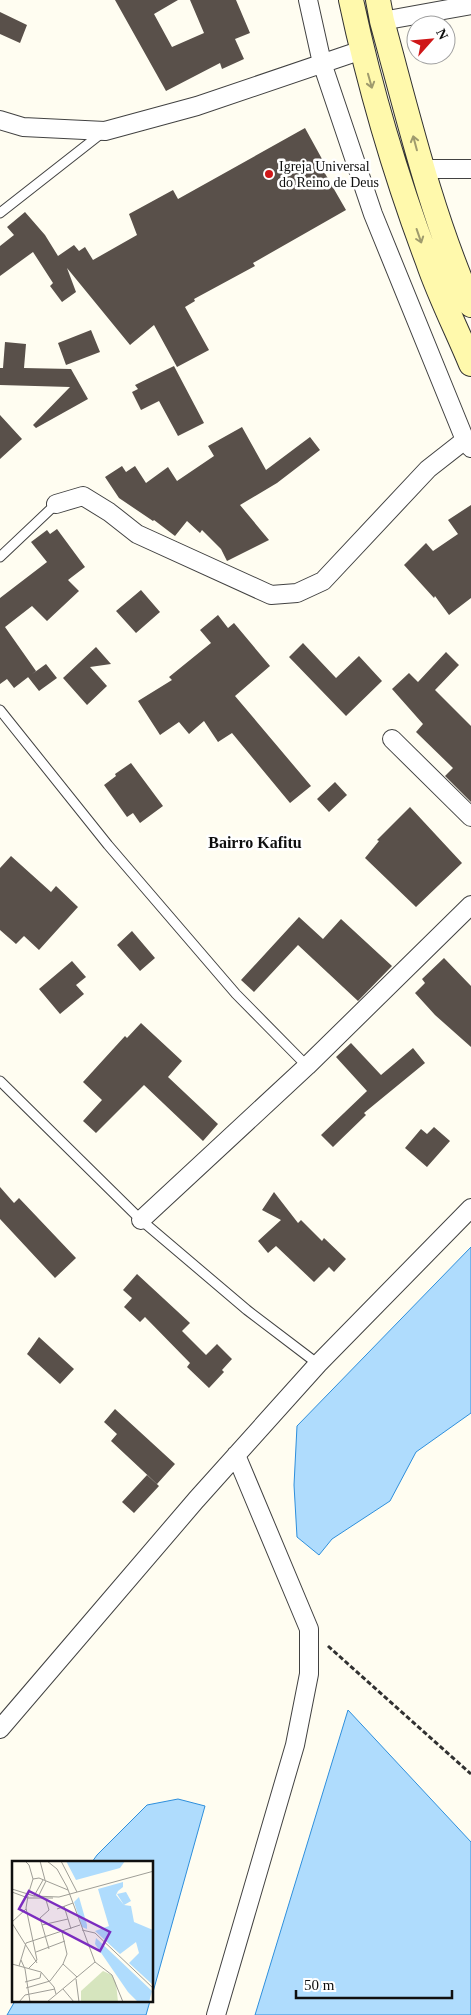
<svg xmlns="http://www.w3.org/2000/svg" width="471" height="2015" font-family="Georgia,serif">
<style>
.water{fill:#afdcfd;stroke:#2e8fdc}
.building{fill:#59504a}
.lines{fill:none;stroke-linecap:round;stroke-linejoin:round}
.service-casing{stroke:#424242;stroke-width:11}
.minor-casing{stroke:#424242;stroke-width:20}
.secondary-casing{stroke:#313131;stroke-width:26}
.path{stroke:#313131;stroke-width:3;stroke-dasharray:5 2.5;stroke-linecap:butt}
.service{stroke:#fff;stroke-width:9}
.minor{stroke:#fff;stroke-width:18}
.secondary{stroke:#fff9ac;stroke-width:24}
.oneway{stroke:#9f9b6d}
.poi-dot{fill:#cf1718;stroke:#fff;stroke-width:2}
.labels{text-anchor:middle;stroke-width:5;stroke-linejoin:round;paint-order:stroke}
.poi-label{font-size:14px;fill:#0f0f0f;stroke:#fff;text-anchor:start}
.quarter-label{font-size:16px;font-weight:bold;fill:#0f0f0f;stroke:#fff}
.inset-road{fill:none;stroke:#9f9e97;stroke-width:1}
.view{fill:#7b2cbf;fill-opacity:0.15;stroke:#7b2cbf;stroke-width:2.5}
.inset-edge{fill:none;stroke:#0f0f0f;stroke-width:2.5}
</style>
<rect width="100%" height="100%" fill="#fffdf1"/>
<path class="water" d="M471 1247V1413L416 1452 390 1501 332 1539 319 1555 297 1537 294 1485 297 1426Z
M348 1710 471 1842V2015H255Z
M178 1799 205 1806 153 1992 152 1862H92L97 1855 147 1805Z
M15 2001H150L146 2015H7Z"/>
<path class="building" d="M115 0H178L154 14 172 47 204 33 190 0H236L250 33 235 39 244 59 222 69 220 63 166 91Z
M0 12 27 25 20 43 0 34Z
M305 128 327 168 323 170 346 210 253 263 255 266 194 299 195 301 185 307 209 350 177 367 154 325 130 345 67 268 76 292 62 302 50 286 53 283 33 252 0 276V246L14 235 7 227 25 212 45 235 58 256 74 245 79 251 85 247 93 260 137 235 129 214 173 190 178 199Z
M91 330 100 352 66 365 58 343Z
M5 342 26 344 24 368 71 369 88 399 36 428 33 425 70 387 0 385V368H3Z
M174 366 204 423 178 436 159 401 141 410 132 392 138 389 135 385Z
M0 415 22 439 0 459Z
M242 427 266 470 310 437 320 450 277 483 240 505 269 540 227 561 221 549 202 530 200 533 187 521 175 536 154 520 153 521 119 498 105 477 122 466 126 472 135 466 146 483 168 467 177 481 214 456 208 446Z
M471 505V598L449 615 435 596 434 598 404 565 426 543 433 551 458 534 448 520Z
M57 529 85 567 68 580 79 591 47 621 32 606 5 627 36 671 14 688 7 679 0 684V598L47 562 31 542 47 530 50 534Z
M141 590 160 612 136 633 116 611Z
M218 615 228 628 234 623 270 666 235 696 311 786 290 803 232 733 218 742 204 721 189 734 179 722 160 735 138 701 172 680 169 677 211 643 200 630Z
M303 643 336 678 359 656 382 681 346 716 289 657Z
M96 647 111 664 90 667 107 686 87 705 63 678Z
M446 652 459 665 435 690 471 726V802L445 776 453 768 416 732 423 724 392 689 409 673 418 682Z
M46 664 57 678 39 691 28 677Z
M131 763 163 806 140 823 133 813 127 817 104 785 116 776 115 774Z
M335 782 347 795 329 812 317 799Z
M410 807 462 863 416 907 365 858 379 841 377 840Z
M11 856 51 892 56 886 78 907 39 950 24 936 16 944 0 930V868Z
M299 917 323 939 341 919 392 966 358 1001 298 945 254 992 241 980Z
M132 931 155 958 140 971 117 945Z
M444 958 471 986V1047L435 1015 415 993 425 983 422 979Z
M72 961 86 977 76 985 84 994 60 1014 39 989Z
M141 1023 182 1061 168 1077 218 1124 203 1141 144 1085 96 1133 83 1121 102 1100 83 1082 125 1036 127 1038Z
M351 1043 381 1075 413 1048 425 1063 364 1113 366 1115 333 1147 321 1135 367 1091 336 1057Z
M434 1127 450 1141 427 1167 405 1148 421 1129 427 1134Z
M0 1187 14 1203 19 1198 76 1258 55 1278 0 1219Z
M274 1192 298 1223 301 1220 322 1241 324 1238 346 1259 334 1272 329 1267 314 1282 276 1246 268 1253 258 1241 281 1220 262 1210Z
M137 1274 190 1323 182 1331 206 1355 217 1344 232 1359 222 1370 224 1372 209 1388 187 1367 190 1363 145 1317 140 1322 124 1307 132 1298 123 1290Z
M39 1337 74 1369 60 1384 27 1354Z
M115 1409 175 1464 157 1484 111 1441 117 1434 104 1422Z
M147 1475 159 1486 134 1513 122 1502Z"/>
<g class="lines">
<g class="service-casing">
<path id="service" d="M0 213 102 133
M0 557 56 504
M0 710 108 845 236 994 307 1066
M0 1081 141 1220 247 1310 318 1364"/>
</g>
<g class="minor-casing">
<path id="minor" d="M308 0 322 63 373 214 465 440 471 448
M382 21 471 5
M0 120 23 127 105 131 197 106 362 50
M422 169H471
M56 504 83 496 109 512 137 534 271 595 297 593 323 581 428 469 465 440
M392 739 471 817
M141 1220 307 1066 471 905
M0 1729 196 1500 318 1364 471 1208
M216 2015 295 1745 309 1674V1629L236 1455"/>
</g>
<g class="secondary-casing">
<path id="secondary" d="M351 0C370 89 396 177 428 262 440 297 457 330 471 364
M378 0 382 21C408 116 431 214 471 305"/>
</g>
<path class="path" d="M328 1646 471 1774"/>
<use href="#service" class="service"/>
<use href="#minor" class="minor"/>
<use href="#secondary" class="secondary"/>
</g>
<defs><path id="oneway-shaft" d="M-6 0H5M1.5-3L5.5 0L1.5 3" fill="none" stroke-width="1.6" stroke-linecap="round" stroke-linejoin="round" transform="scale(1.25)"/></defs>
<g class="oneway">
<use href="#oneway-shaft" transform="translate(370 81) rotate(74)"/>
<use href="#oneway-shaft" transform="translate(415 143) rotate(-105)"/>
<use href="#oneway-shaft" transform="translate(419 236) rotate(71)"/>
</g>
<circle class="poi-dot" cx="269" cy="174" r="5"/>
<g class="labels">
<g class="poi-label">
<text x="279" y="171">Igreja Universal<tspan x="279" dy="16">do Reino de Deus</tspan></text>
</g>
<g class="quarter-label">
<text x="255" y="848">Bairro Kafitu</text>
</g>
</g>
<g transform="translate(12 1861)">
<rect width="141" height="141" fill="#fffdf1"/>
<path d="M91 110 100 114 104 122 106 141H69V130Z" fill="#d6e5be"/>
<path d="M54 0H113L108 7 64 19ZM111 21V26L106 30 104 34 112 44 105 33 114 31 119 40 112 44 119 45 122 61 141 69V124L117 102 127 92 124 81 108 93 83 70 97 65 86 28ZM67 36 75 64V68L70 66 62 41ZM84 77 140 130 137 141H126L116 131 83 83Z" fill="#afdcfd"/>
<path class="inset-road" d="M13 0 17 4 21 18 16 34M28 0 33 19M35 0 45 8 55 26 83 101 100 114 111 141M49 0 65 31M21 18 27 17 56 29M0 28 22 35 47 36 142 10M0 31 16 37H41M27 34 34 20M16 35 14 47 25 99 17 107M22 35 31 19M34 39 37 49 28 57 37 88M52 45 59 68M45 48 61 42M0 61 14 48M0 62 25 102M30 64 56 58M70 69 83 72 142 128M24 91 53 80M9 99 13 108 18 141M0 103 29 111 42 126 44 133M51 103 65 116M7 105 14 82 68 64M64 118 67 141M13 121 28 117 29 112M14 127 38 120 51 103 55 93 50 71M51 128 62 141M7 141 13 134 43 128M35 141 83 101"/>
<path class="view" d="M17 30 98 71 88 90 7 48Z"/>
<rect width="141" height="141" class="inset-edge"/>
</g>
<g transform="translate(431 40) rotate(63)"><circle r="24" fill="#ffffff" stroke="#9f9f9f"/>
<path d="M0-4L9 19L0 12L-9 19Z" fill="#cf1718"/>
<text y="-8" font-size="14" font-weight="bold" text-anchor="middle" fill="#0f0f0f">N</text>
</g>
<path d="M296 1990v8h156v-8" fill="none" stroke="#0f0f0f" stroke-width="2.5"/>
<text x="304" y="1990" font-size="15" fill="#0f0f0f" stroke="#ffffff" stroke-width="4" paint-order="stroke">50 m</text>
</svg>
